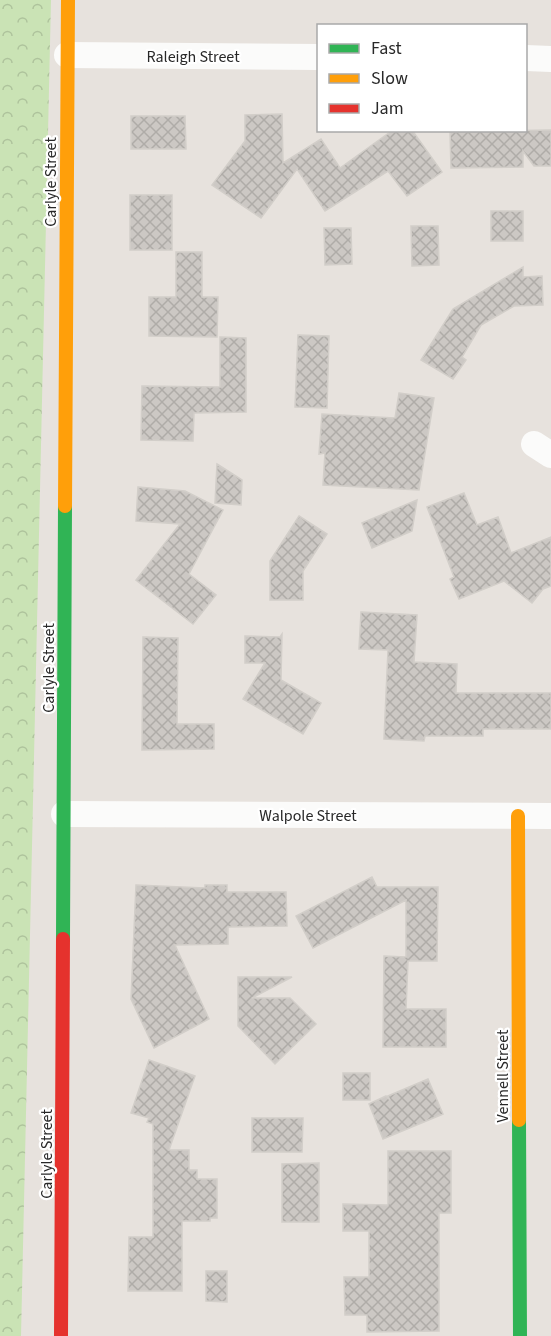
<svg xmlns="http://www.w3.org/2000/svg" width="551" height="1336" font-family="'Source Sans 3',sans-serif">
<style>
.forest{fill:url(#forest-crowns)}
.building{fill:url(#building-cross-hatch);stroke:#d2cec9;stroke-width:1.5}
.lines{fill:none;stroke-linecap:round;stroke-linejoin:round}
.street{stroke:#fbfbfa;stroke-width:26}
.fast{stroke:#30b455;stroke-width:14}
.slow{stroke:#ff9f0a;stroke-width:14}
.jam{stroke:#e5322d;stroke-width:14}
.labels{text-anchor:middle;stroke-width:4.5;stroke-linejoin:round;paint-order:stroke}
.street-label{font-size:16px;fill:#282828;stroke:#fff}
</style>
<defs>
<pattern id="forest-crowns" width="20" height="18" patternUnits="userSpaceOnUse" patternTransform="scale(1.5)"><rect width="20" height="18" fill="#cae3b5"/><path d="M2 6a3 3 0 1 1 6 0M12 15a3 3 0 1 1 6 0" fill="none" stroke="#aec39c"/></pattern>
<pattern id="building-cross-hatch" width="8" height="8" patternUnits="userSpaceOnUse" patternTransform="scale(1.5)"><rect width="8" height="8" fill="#ccc8c4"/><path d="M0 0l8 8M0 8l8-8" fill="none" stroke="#afaca8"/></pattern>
</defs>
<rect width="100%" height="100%" fill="#e7e2dd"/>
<path class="forest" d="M0 0H51L21 1336H0Z"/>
<path class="building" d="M282 114 283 163 321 139 340 168 393 130H412L442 172 407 196 388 171 325 211 297 169 261 218 212 185 245 141V115Z
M131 116H185L186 149H131Z
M551 130V166H534L523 151V167L451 168 450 132Z
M130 195H172V250H130Z
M491 211H523V241H491Z
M411 226H438L439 265 412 266Z
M324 228H351L352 264 325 265Z
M176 252H202V297H218L217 337 149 336V297H176Z
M523 267V277L542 276 543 305 514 306 481 325 462 357 466 360 453 379 421 360 453 309Z
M298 335 329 336 327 408 295 407Z
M220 337 246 338V412L194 413 193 441 141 440 142 386 220 387Z
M399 393 434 398 419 490 323 485 325 453 319 454 322 414 395 418Z
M217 464 242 480 241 505 215 503Z
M138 487 185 491 223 510 189 574 216 595 193 624 136 580 180 524 136 521Z
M464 493 477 525 498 517 511 553 551 537V586L543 589 532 603 504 581 459 599 450 579 454 577 427 507Z
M417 500 412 531 372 548 362 523Z
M299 516 327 534 303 571V600H270V561Z
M361 612 417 615 414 662 457 664 456 693H551V729H483V736H425L424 741 384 739 388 650 359 649Z
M282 634 281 680 321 703 303 734 243 699 265 663H245V636L280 637Z
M143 637 178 638 177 724H214V749L142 750Z
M372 877 377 887H438L437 961H408L406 1009H446V1047H383L384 956 406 957V900L313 948 296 916Z
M136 885 205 888V885H227V892H286L287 926 228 927V944L175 945 209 1019 154 1048 131 999Z
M238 977H292L252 998H290L316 1024 275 1064 238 1026Z
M149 1060 195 1076 169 1150H189V1170H197V1179H217V1218H210V1221H182V1291H128L129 1237H153V1124L147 1122 149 1118 131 1113Z
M343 1073H370V1100H343Z
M428 1079 443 1114 383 1139 369 1104 386 1096 390 1100 388 1096Z
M252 1118H303L302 1152H252Z
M388 1151H451V1213H439V1331L367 1332V1315H345L344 1277H369V1231H343V1204L388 1205Z
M319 1163V1222H282V1164Z
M206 1271H227V1302L206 1301Z"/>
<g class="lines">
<path class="street" d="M67 55 318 57
M526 58 551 59
M534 444 551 455
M64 814 551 816"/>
<path class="fast" d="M63 939 65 506
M519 1120 520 1336"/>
<path class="slow" d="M65 506 68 0
M518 816 519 1120"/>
<path class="jam" d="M61 1336 63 939"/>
</g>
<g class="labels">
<g class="street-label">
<text x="193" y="62">Raleigh Street</text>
<text transform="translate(50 182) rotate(-90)" y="6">Carlyle Street</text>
<text transform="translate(48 668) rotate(-90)" y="6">Carlyle Street</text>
<text x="308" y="821">Walpole Street</text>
<text transform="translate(502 1076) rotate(-90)" y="6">Vennell Street</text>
<text transform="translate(46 1154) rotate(-90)" y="6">Carlyle Street</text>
</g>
</g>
<rect x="317" y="24" width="210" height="108" fill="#ffffff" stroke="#a9a9a9" stroke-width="1.5"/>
<rect x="329" y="44" width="30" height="9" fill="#30b455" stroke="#a9a9a9" stroke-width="1.5"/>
<text x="371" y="54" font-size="18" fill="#282828">Fast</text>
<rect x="329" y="74" width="30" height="9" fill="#ff9f0a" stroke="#a9a9a9" stroke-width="1.5"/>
<text x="371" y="84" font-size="18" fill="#282828">Slow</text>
<rect x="329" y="104" width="30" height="9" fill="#e5322d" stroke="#a9a9a9" stroke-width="1.5"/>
<text x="371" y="114" font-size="18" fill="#282828">Jam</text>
</svg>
